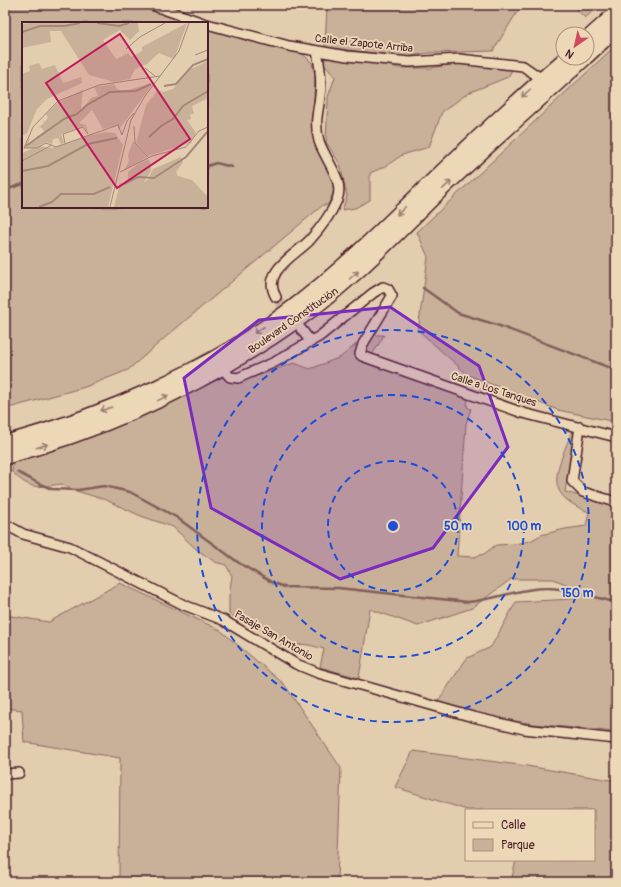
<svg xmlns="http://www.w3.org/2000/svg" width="621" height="887" font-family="Pangolin,sans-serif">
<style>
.green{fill:#c9b098;stroke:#8a6862}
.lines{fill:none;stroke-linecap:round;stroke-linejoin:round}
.stream{stroke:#815e5a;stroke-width:2.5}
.minor-tunnel{stroke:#c4aa94;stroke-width:9;stroke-dasharray:9 4.5;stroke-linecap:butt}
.minor-casing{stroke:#4a1f2b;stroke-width:12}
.highway-casing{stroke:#4a1f2b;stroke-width:17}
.minor{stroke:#ecd8b6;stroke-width:9}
.highway{stroke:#ecd8b6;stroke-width:14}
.oneway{stroke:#9b7c70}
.marked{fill:#7b2cbf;fill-opacity:0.2;stroke:#7b2cbf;stroke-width:3;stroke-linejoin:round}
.ring{fill:none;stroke:#1d4ed8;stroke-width:2;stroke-dasharray:7 5}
.labels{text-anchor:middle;stroke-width:3.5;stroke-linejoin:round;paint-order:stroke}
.street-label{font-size:11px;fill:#4a1f2b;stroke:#ecd8b6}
.inset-river{fill:none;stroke:#a58879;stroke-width:2}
.inset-road{fill:none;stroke:#a5877a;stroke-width:1}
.view{fill:#c2185b;fill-opacity:0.15;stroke:#c2185b;stroke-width:2}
.inset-edge{fill:none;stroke:#4a1f2b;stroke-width:2}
.centre{fill:#1d4ed8;stroke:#ecd8b6;stroke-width:2}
.ring-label{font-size:12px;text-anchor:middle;font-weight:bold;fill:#1d4ed8;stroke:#ecd8b6;stroke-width:3.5;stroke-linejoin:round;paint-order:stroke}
</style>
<rect width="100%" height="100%" fill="#e2cdae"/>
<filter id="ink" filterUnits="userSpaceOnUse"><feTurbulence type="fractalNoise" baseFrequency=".025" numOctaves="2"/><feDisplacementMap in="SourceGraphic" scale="8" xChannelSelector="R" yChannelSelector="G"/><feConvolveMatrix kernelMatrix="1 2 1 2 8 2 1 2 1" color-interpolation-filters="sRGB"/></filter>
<g filter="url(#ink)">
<path class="green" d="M5 5H142L192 23H23V207H207V28L249 41 303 54 312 63 315 74 313 121 336 186 328 205H323L167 336 128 370 85 387 5 409Z
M327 5H531L519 9 493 51 428 53 406 57 325 47Z
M573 5H600L585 18Z
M616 45V422L558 410 468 375 418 330 428 257 417 232Z
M332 57 380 62 398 68H431L469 61 512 70 508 77 468 93 442 112 429 147 402 155 386 166 370 173V200L355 208 342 210 347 196 340 164 326 142 328 97 335 77 321 61Z
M367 335H384L368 362 468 397 467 407 471 409 466 424 457 556 474 557 484 554 496 545 515 544 530 541 541 535 565 529 586 526 589 512C541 493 557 472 571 433L575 431 565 492 616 506V732L534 724 434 707 467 658 491 647 516 602 573 599 576 594 571 586 553 579H511L472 608 418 626 370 609 359 678 320 667 324 649C312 646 299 640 289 650L261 630 229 614V596L232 576 226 565 215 562 196 549 173 527 141 516 106 500 73 490 62 484C36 487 32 491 12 472L13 462 55 449 50 443 110 430 232 373 245 380 294 363 310 369 341 357Z
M120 583 220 630 284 684 341 768 337 882H119L120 758 24 742 22 710 5 708V615L49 622Z
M413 751 527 766 616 781V882H511L516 860H594V810H467L395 787Z"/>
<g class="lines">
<path class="stream" d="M207 166 216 163 232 167
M5 190 23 184
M423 288 458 313 497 325 616 370
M17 472 40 484 52 489 78 490 104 486 130 492 176 517 239 563 273 583 285 587 338 588 468 602C494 600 520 588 547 588 570 588 593 598 616 602"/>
<path class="minor-tunnel" d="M276 297 290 316"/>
<g class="minor-casing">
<path id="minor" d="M152 5 203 23
M207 24 289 46 347 56 410 62 459 59 523 66 542 79
M276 297C261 272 294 256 309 241 319 230 331 214 337 200 345 180 325 160 319 141 314 123 318 113 320 96 322 81 320 66 317 51
M301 329 311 342
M222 368 230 377 238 378 275 362 320 336 373 293 383 287 388 289 392 296 363 344 360 354 362 356 523 413 616 437
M580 427 572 481 583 492 616 502
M5 524 23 534 70 547 184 605 223 620 296 664 318 673 473 717 524 729 616 739
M5 774 19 773"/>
</g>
<g class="highway-casing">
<path id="highway" d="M587 39 616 13
M587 56 616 29
M5 443C102 416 212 369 292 308 342 270 386 226 431 182 475 140 520 98 566 58
M5 457C109 428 210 382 299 319 352 281 396 234 442 189 489 144 537 102 585 58"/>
</g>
<use href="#minor" class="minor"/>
<use href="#highway" class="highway"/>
</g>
<defs><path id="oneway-shaft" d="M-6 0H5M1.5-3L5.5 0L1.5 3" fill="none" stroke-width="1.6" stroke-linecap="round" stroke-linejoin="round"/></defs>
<g class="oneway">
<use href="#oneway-shaft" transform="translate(526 93) rotate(138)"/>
<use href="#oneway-shaft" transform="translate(447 185) rotate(-43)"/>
<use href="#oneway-shaft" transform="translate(401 211) rotate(136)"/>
<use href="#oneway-shaft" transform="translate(354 275) rotate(-42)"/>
<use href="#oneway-shaft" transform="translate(259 330) rotate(147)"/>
<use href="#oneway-shaft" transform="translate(163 398) rotate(-26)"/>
<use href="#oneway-shaft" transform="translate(106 409) rotate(160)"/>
<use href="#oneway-shaft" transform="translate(42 446) rotate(-18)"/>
</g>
</g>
<path class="marked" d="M390 307 479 366 508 447 433 548 340 579 211 508 184 378 259 320Z"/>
<g class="ring">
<circle cx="393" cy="526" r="65"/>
<circle cx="393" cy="526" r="131"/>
<circle cx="393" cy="526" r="196"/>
</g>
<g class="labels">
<g class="street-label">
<text transform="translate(364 43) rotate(6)" y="4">Calle el Zapote Arriba</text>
<text transform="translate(293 320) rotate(-35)" y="4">Boulevard Constitución</text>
<text transform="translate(494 389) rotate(18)" y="4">Calle a Los Tanques</text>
<text transform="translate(274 635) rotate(30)" y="4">Pasaje San Antonio</text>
</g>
</g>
<g transform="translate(22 22)">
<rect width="186" height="186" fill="#e2cdae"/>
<path d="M8 1H116L117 9 108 18 98 8 81 18 94 37 106 31 109 35 120 29V25L165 1 152 37 137 31 125 42 113 47 108 57 92 60 67 53 39 9H28L29 20 0 26V2ZM186 39V76L170 84 172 92H168L169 97 165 98 174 111 169 121 126 134 114 121 124 83 136 68 141 70 151 67 169 47ZM17 41 20 47 33 43 41 61 59 55 60 61 25 77 15 87 5 111 0 114V52L8 49 7 44ZM92 62 96 68H106L127 62 130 63 98 106 96 108V103L81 107 70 88 57 101 64 103 66 112 62 104 39 112 42 121 39 122 36 116 31 117 30 122 24 120 17 124 29 126 70 113 83 110 93 111 101 123 86 185H0V131L12 126H2L8 115 6 122 15 118 14 115 22 110 20 106 17 105 22 101 21 98 23 100 26 95 24 92 35 81 61 68 59 87 53 92H57L69 76 76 74 72 65ZM111 119 125 135 102 149 107 139 106 133ZM159 135 161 140 154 150 156 154 170 158 185 174 186 172V185H92L98 161 102 162 106 157V150L116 142 126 137 129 142V149L122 160 126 158 131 147Z" fill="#c9b098"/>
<path class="inset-river" d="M75 1 97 4 107 1M0 10 18 4H43L58 1M142 64 154 62 171 43 186 37M127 115 139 104 151 97 161 84 186 69M4 124 42 97 55 92 65 83 88 70 114 69 129 62M0 149 26 144 66 122 95 116M102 162 116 155 132 156 164 135 186 109M17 185 30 180 39 172H72L88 165"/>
<path class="inset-road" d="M104 27 118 15 143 1M173 33 186 28M123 46 133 54M112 91 105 99 100 113 96 103 34 125 24 121 15 126H2L11 105 36 79 77 63 138 54M112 104 113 121 126 135M43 121 41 112 61 105 66 112M0 139 30 123M98 150 130 134 164 125 177 109 186 105M88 185 109 98 123 74 157 29 167 1"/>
<path class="view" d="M98 12 168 117 95 166 24 61Z"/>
<rect width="186" height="186" class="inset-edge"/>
</g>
<circle cx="393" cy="526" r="6" class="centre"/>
<g class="ring-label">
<text x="458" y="530">50 m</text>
<text x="524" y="530">100 m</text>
<text x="577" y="597">150 m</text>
</g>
<rect width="621" height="887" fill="none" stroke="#ecd8b6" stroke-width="20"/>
<rect x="10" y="10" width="601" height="867" fill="none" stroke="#4a1f2b" stroke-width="1.5" filter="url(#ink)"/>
<rect x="465" y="809" width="130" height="52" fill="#ecd8b6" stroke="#ab8e7e"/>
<rect x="473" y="822" width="20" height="6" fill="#ecd8b6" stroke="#ab8e7e"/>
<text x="501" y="829" font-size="12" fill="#4a1f2b">Calle</text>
<rect x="473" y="839" width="20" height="12" fill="#c9b098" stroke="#ab8e7e"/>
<text x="501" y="849" font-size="12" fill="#4a1f2b">Parque</text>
<g transform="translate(575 46) rotate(214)"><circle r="19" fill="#ecd8b6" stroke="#ab8e7e"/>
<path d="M0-3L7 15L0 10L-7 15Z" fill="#d1495b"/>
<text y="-6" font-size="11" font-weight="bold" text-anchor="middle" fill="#4a1f2b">N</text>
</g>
</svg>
